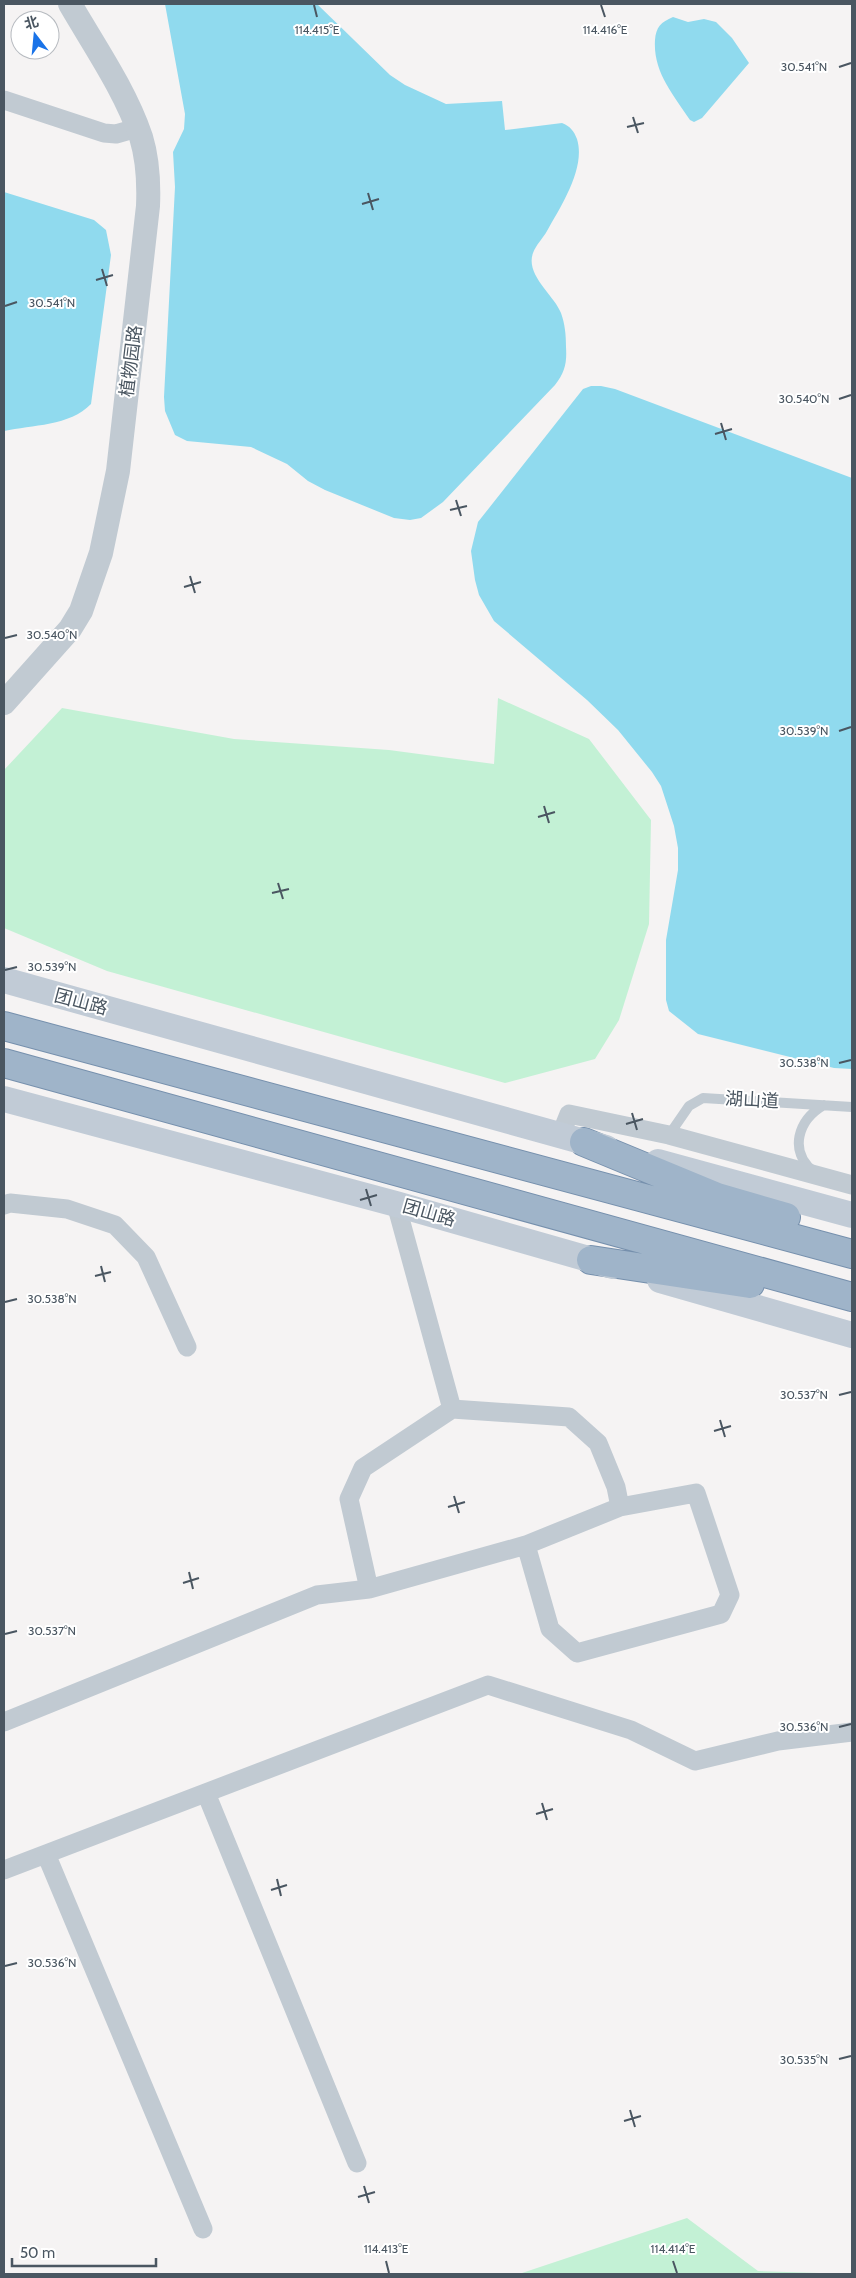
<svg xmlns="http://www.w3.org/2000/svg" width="856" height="2278" font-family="Cabin,'Noto Sans SC',sans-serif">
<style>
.green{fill:#c3f1d5}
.water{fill:#90daee}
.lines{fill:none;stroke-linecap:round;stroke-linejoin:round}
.trunk-casing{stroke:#7690ad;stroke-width:30}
.service{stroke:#c1cad2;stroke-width:10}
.minor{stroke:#c1cad2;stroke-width:19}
.tertiary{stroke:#c1cad2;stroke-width:24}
.secondary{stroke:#c1cbd6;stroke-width:26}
.trunk{stroke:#9fb4c9;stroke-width:28}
.ticks{fill:none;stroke:#4a5661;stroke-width:2}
.labels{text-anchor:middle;stroke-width:4;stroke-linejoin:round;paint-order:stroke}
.street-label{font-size:18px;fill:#4a5661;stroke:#fff}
.ticks-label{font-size:12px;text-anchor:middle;fill:#4a5661;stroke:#fff;stroke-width:4;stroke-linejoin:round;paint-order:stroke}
</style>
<rect width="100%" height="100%" fill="#f5f3f3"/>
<path class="green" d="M498 698 589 739 651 820 649 924 619 1020 595 1059 505 1083 107 971 4 928V770L62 708 234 739 389 750 494 764Z
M687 2218 758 2271 852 2274H519Z"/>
<path class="water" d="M165 4H317L390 75 405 85 446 104 502 101 505 130 562 123C570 126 574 131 577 139 586 168 561 206 547 231 543 238 536 245 533 253 525 275 554 295 561 313 565 324 566 335 566 347 567 363 565 372 555 385L443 502 421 518 410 520 394 518 325 490 308 481 287 464 251 447 187 441 175 435 165 411 164 397 175 187 173 152 184 129 185 114Z
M673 17 688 22 704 19 716 22 732 38 749 63 702 118 694 122 690 120C673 94 653 72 655 40 656 27 661 22 673 17Z
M4 192 94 220 106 230 111 255 91 404C70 426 32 425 4 431Z
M591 386H601L615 389 852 478V1069L834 1068 698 1034 669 1011 666 1000V940L678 870V848L674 826 661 786 652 772 618 730 587 700 494 621 479 595 475 580 471 551 478 522 583 389Z"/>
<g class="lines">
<g class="trunk-casing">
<path id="trunk" d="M4 1026 852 1254
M4 1063 852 1297
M584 1142 717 1197 786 1217
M591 1260 750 1284"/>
</g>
<path class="service" d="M669 1135 689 1106 703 1098 852 1107
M814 1172C788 1151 798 1120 824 1105"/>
<path class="minor" d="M4 100 104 133 116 134 137 128
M561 1134 569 1114 669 1135 852 1185
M396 1204 452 1409 569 1417 598 1443 616 1487 620 1507 696 1493 730 1595 721 1614 577 1653 550 1629 526 1545 620 1507
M4 1205 10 1203 67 1209 115 1225 146 1257 187 1347
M452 1409 363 1468 349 1499 369 1589 526 1545
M4 1722 317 1595 369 1589
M206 1793 357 2163
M46 1854 203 2229
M4 1870 488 1685 631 1730 695 1761 778 1741 852 1732"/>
<path class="tertiary" d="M4 703 70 629 81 611 101 553 118 471 148 206C149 183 148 160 141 137 125 90 95 47 70 4"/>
<path class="secondary" d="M4 980 606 1148
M4 1099 396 1204 613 1266
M658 1162 852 1215
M660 1280 852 1335"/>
<use href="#trunk" class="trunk"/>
</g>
<path class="ticks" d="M314 5 317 17M601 5 605 17M839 67 851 63M633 117 638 133M627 127 644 123M368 193 373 210M362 204 379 199M102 269 107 286M96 280 113 275M5 306 17 302M839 399 851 395M721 423 726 440M715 434 732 429M456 500 461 516M450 510 467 506M190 576 195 593M184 587 201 582M5 638 17 635M839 731 851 727M544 806 549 823M538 817 555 812M278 883 283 899M272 893 289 889M5 970 17 967M839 1063 851 1060M632 1113 637 1130M626 1124 643 1119M366 1189 371 1206M360 1200 377 1195M101 1266 105 1282M95 1276 111 1272M5 1302 17 1299M839 1395 851 1392M720 1420 725 1437M714 1431 731 1426M454 1496 459 1513M448 1507 465 1502M189 1572 193 1589M183 1583 199 1578M5 1634 17 1631M839 1727 851 1724M542 1803 547 1820M536 1814 553 1809M277 1879 281 1896M271 1890 287 1885M5 1966 17 1963M839 2059 851 2056M630 2110 635 2127M624 2121 641 2116M364 2186 369 2203M358 2197 375 2192M386 2261 389 2273M673 2261 677 2273"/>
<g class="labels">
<g class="street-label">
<text transform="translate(131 361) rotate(-83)" y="6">植物园路</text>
<text transform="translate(81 1002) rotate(15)" y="6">团山路</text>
<text transform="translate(752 1100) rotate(3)" y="6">湖山道</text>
<text transform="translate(429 1213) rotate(16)" y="6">团山路</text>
</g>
</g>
<g class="ticks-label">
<text x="317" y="34">114.415°E</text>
<text x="605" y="34">114.416°E</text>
<text x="804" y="71">30.541°N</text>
<text x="52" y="307">30.541°N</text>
<text x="804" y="403">30.540°N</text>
<text x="52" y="639">30.540°N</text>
<text x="804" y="735">30.539°N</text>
<text x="52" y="971">30.539°N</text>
<text x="804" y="1067">30.538°N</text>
<text x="52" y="1303">30.538°N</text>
<text x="804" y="1399">30.537°N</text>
<text x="52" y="1635">30.537°N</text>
<text x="804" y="1731">30.536°N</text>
<text x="52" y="1967">30.536°N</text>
<text x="804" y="2064">30.535°N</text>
<text x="386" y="2253">114.413°E</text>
<text x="673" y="2253">114.414°E</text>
</g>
<rect width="856" height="2278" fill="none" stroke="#4a5661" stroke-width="10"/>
<g transform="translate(35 35) rotate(344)"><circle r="24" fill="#ffffff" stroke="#b7bbc0"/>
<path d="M0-4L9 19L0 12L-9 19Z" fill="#1a73e8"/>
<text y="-8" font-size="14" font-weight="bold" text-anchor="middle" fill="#4a5661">北</text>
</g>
<path d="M12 2258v8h144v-8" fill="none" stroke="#4a5661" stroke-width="2.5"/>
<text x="20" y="2258" font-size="15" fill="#4a5661" stroke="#ffffff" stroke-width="4" paint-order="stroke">50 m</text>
</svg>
